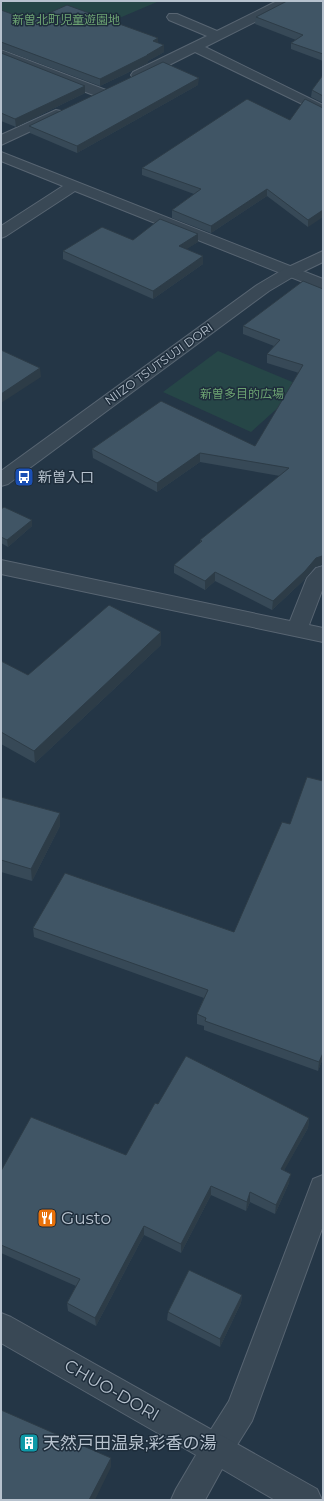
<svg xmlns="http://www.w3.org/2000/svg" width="324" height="1501" font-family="Montserrat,'Noto Sans JP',sans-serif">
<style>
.green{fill:#264647}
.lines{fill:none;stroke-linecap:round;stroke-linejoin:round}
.minor-casing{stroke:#586572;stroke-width:2}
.tertiary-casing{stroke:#586572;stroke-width:2}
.minor{fill:#394855;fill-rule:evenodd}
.tertiary{fill:#394855;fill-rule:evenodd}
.wall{fill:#374957}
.shaded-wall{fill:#2d3c47}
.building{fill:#405565;stroke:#2d3c47}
.labels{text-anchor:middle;stroke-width:3;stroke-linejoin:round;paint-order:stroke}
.far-park-label{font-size:12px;fill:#6ca272;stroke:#1e2d3b}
.far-street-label{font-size:12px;fill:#b7c2ce;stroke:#1e2d3b}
.poi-label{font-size:14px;fill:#b7c2ce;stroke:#1e2d3b;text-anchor:start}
.near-poi-label{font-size:17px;fill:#b7c2ce;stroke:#1e2d3b;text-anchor:start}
.near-street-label{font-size:17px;fill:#b7c2ce;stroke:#1e2d3b}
</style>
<rect width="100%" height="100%" fill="#243646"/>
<path class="green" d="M1 1H156L157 2 65 41 1 12Z
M218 351 302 386 251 432 163 392Z"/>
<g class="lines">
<g class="minor-casing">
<path id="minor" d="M277 1H293L291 4 205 47 323 105V114L195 52 143 78H133L131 75 133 72 207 36 169 20 167 17 169 14H177L217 31Z
M1 50 106 90 108 93 106 96 101 97 96 96 1 59Z
M56 110 61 111 63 114 61 117 1 145V135Z
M1 152 323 279V290L75 191 6 236 1 238V226L63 186 1 161Z
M1 560 290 621 307 578 316 568 323 566V588L309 625 323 628V642L1 574Z
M323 1175V1226L256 1410 252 1421 227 1461 216 1465 205 1461 201 1450 205 1439 229 1401 313 1179Z"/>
</g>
<g class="tertiary-casing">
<path id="tertiary" d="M323 251V262L296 275 269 291 8 484 1 486V471L257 285 284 269Z
M1 1313 11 1317 317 1489 322 1500H275L222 1469 205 1500H171L176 1489 196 1455 1 1343Z"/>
</g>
<use href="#minor" class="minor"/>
<use href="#tertiary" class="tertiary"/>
</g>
<path class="wall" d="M323 1V61L291 49V43L296 40 255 24 256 17Z
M1 10 31 21 158 38V43L164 52 148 61V63L100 86 1 49Z
M1 53 85 93 16 127 1 121Z
M323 75V103L311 97 312 90Z
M198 85 77 153 30 133 29 126Z
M323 108 308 227 267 196 211 233 172 218V210L194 194 142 175V168L290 120Z
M133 240 198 242 186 249 203 264 153 299 63 259V251Z
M303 281 321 565 315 567 304 580 272 610 215 581 205 590 174 573V565L200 543V540L280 476 200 462 157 492 93 458 92 449 255 446 299 373 267 363V354L274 346 243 334V326Z
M1 509 32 526 8 547 1 543Z
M161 645 35 763 1 744V661L28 675Z
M1 797 60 813V826L32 881 1 872Z
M65 873 323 1058 318 1071 204 1030V1026L197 1024V1014L204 998 34 937 33 928Z
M158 1104 309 1118 308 1128 284 1170 289 1183 275 1214 250 1202 246 1211 211 1195 181 1253 144 1235 96 1326 68 1311 67 1303 76 1286 1 1253V1171L126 1155Z
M242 1295 241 1303 220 1347 167 1320 168 1312Z"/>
<path class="shaded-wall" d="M158 38V46L153 41Z
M164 45V52L148 61V63L100 86V79L147 55Z
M199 78 198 85 77 153V146Z
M85 86V93L16 127 15 119Z
M267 189V196L211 233V226Z
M323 210V217L308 227V220Z
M198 234V242L179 254V246Z
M203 256V264L153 299V291Z
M40 368 41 377 1 403V394Z
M200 453V462L157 492V483Z
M32 520V526L8 547 7 540Z
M323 555V563L321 565 315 567 304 580 272 610 273 601 316 558Z
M215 572V581L205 590V581Z
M161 632V645L35 763 34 751Z
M60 813V826L32 881 31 869Z
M323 1053V1058L318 1071 319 1062Z
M309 1118 308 1128 280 1178 281 1169Z
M291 1174 289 1183 275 1214 276 1205Z
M211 1186V1195L181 1253V1244Z
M250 1192V1202L246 1211 247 1202Z
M144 1226V1235L96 1326 95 1318Z
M242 1295 241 1303 220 1347V1339Z
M111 1458V1467L95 1500H89Z"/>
<path class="building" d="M287 1H323V54L291 43 303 35 256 17Z
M67 5 158 38 153 41 164 45 147 55H148L100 79 1 42V10L31 21Z
M1 53 85 86 15 119 1 113Z
M163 62 199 78 77 146 29 126Z
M323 75V96L312 90Z
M247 99 290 120 305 99 323 108V210L308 220 267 189 211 226 172 210 201 189 142 168Z
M160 219 198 234 179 246 203 256 153 291 63 251 102 227 133 240Z
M303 281 323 289V555L322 556 316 558 305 571 273 601 215 572 205 581 174 565 202 541 200 540 289 468 200 453 157 483 92 449 161 401 255 446 303 365 267 354 280 340 243 326Z
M1 350 40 368 1 394Z
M4 507 32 520 7 540 1 537V509Z
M109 605 161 632 34 751 1 732V661L28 675Z
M307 777 323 781V1053L319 1062 205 1021 206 1018 197 1014 208 990 33 928 65 873 234 932 282 822 290 824Z
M1 797 60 813 31 869 1 860Z
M186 1056 309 1118 281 1169 291 1174 276 1205 250 1192 247 1202 211 1186 181 1244 144 1226 95 1318 67 1303 80 1279 1 1245V1171L31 1117 126 1155 155 1103 158 1104Z
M189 1270 242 1295 220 1339 168 1312Z
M1 1410 111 1458 89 1500H1Z"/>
<defs>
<g id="bus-square" transform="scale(1)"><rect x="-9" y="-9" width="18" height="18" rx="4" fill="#1a4fb4" stroke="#1e2d3b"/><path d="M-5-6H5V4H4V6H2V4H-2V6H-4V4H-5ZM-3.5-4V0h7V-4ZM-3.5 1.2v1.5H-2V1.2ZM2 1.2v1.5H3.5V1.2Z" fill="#fff"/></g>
<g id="restaurant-square" transform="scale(1)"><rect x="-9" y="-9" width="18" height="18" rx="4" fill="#e8710a" stroke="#1e2d3b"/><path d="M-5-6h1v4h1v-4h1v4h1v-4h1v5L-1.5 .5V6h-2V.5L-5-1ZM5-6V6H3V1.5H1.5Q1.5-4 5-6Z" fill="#fff"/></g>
<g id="building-square" transform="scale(1)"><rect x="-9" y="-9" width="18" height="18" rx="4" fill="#0f9aa8" stroke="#1e2d3b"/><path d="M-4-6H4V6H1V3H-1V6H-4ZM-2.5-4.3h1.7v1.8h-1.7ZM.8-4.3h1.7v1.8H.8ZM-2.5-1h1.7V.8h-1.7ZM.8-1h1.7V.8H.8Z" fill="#fff"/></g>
</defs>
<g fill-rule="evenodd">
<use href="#bus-square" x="24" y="477"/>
<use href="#restaurant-square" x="47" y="1218"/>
<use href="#building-square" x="29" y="1443"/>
</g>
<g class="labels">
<g class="far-park-label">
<text x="66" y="24">新曽北町児童遊園地</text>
<text x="242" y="398">新曽多目的広場</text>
</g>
<g class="far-street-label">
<text transform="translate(159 364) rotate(-36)" y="4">NIIZO TSUTSUJI DORI</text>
</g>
<g class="poi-label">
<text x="38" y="482">新曽入口</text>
</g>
<g class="near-poi-label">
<text x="61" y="1224">Gusto</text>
<text x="43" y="1449">天然戸田温泉;彩香の湯</text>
</g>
<g class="near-street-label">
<text transform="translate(112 1390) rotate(30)" y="6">CHUO-DORI</text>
</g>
</g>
<rect width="324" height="1501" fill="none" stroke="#b7c2ce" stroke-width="4"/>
</svg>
